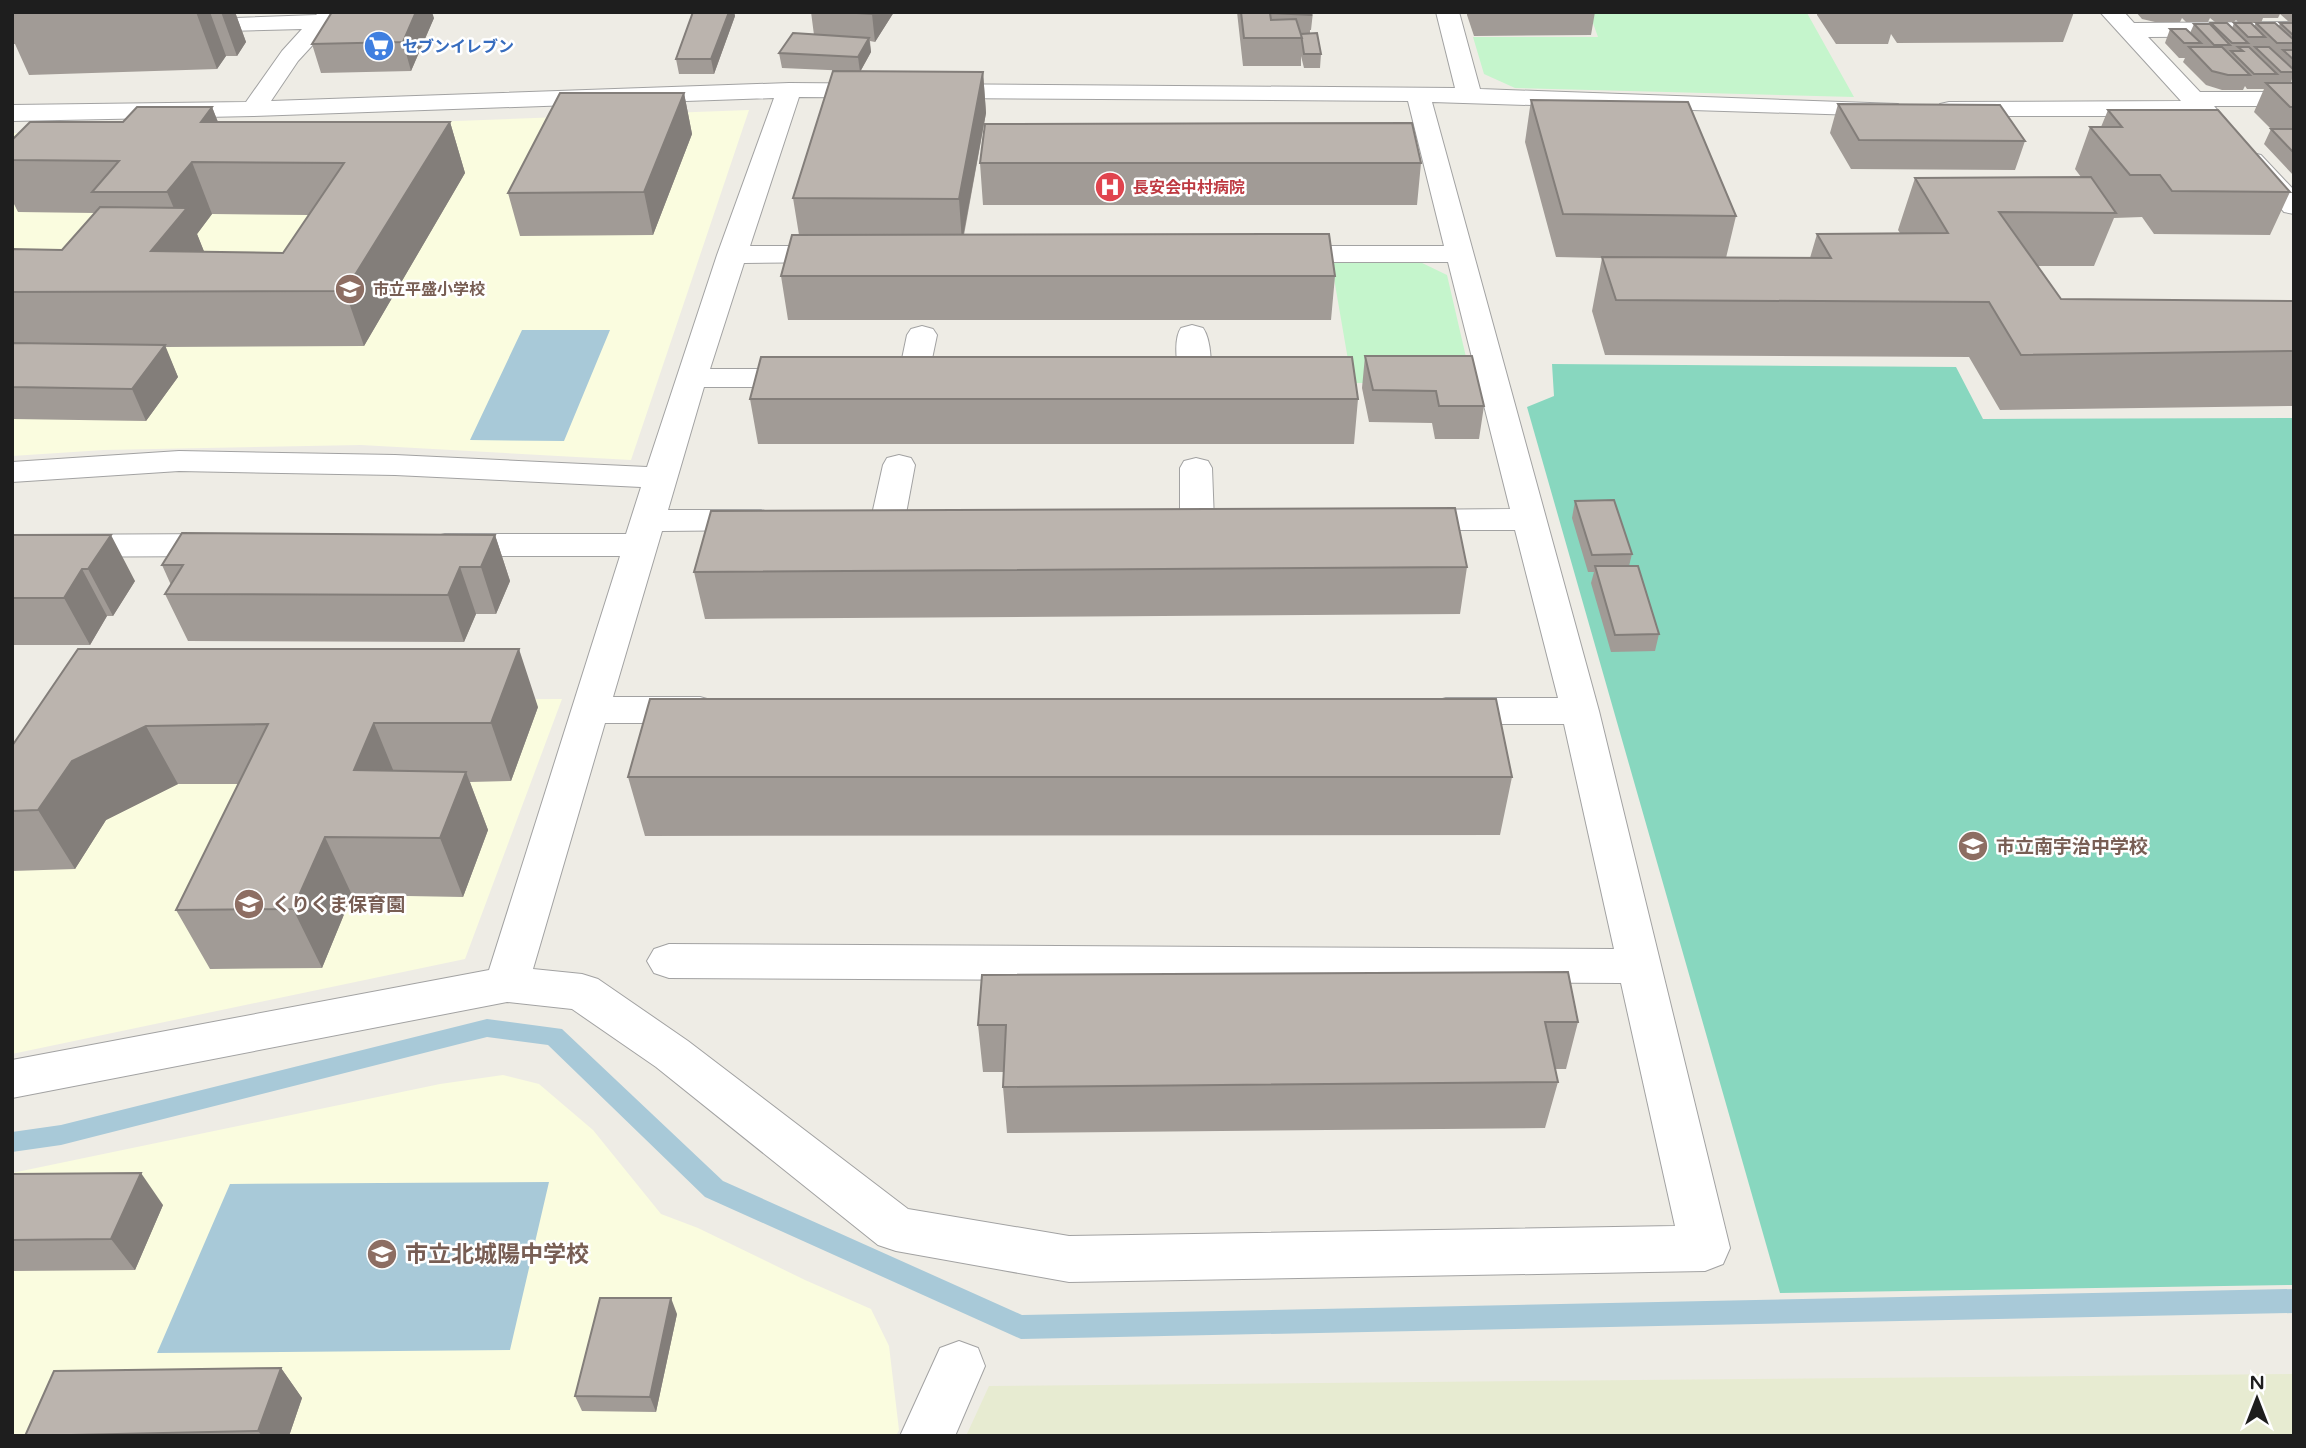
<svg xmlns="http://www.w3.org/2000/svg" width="2306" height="1448" font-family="'Varela Round','Noto Sans JP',sans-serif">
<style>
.education{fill:#fafcdf}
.farmland{fill:#e7ebd1}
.park{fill:#c5f5cc}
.pitch{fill:#88d7bf}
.water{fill:#a8c9d8}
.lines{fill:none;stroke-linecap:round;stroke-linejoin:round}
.stream{fill:#a8c9d8;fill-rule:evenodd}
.minor-casing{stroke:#a2a2a2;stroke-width:2}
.minor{fill:#fff;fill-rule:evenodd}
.wall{fill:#a19b96;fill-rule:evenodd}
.shaded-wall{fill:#837e7a}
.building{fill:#bbb4ae;stroke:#837e7a;stroke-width:2}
.labels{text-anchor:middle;stroke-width:5;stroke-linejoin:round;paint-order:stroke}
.far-shop-label{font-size:16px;font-weight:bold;fill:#366cbe;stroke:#fff;text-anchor:start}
.far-health-label{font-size:16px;font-weight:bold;fill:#be3a42;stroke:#fff;text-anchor:start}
.far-education-label{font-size:16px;font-weight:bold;fill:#785e54;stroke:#fff;text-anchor:start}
.education-label{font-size:19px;font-weight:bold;fill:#785e54;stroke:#fff;text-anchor:start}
.near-education-label{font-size:23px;font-weight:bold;fill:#785e54;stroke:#fff;text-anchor:start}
</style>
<rect width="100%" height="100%" fill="#eeece5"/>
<path class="education" d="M749 110 631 460 361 445 104 450 12 456V133L159 132Z
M562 699 465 959 12 1054V848L101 701Z
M503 1075 539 1084 593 1130 661 1214 698 1228 805 1280 871 1309 889 1346 899 1430 896 1436H12V1173L440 1084Z"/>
<path class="farmland" d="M2294 1374V1436H966L989 1386Z"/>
<path class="park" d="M1589 12 1807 13 1854 97 1515 88 1484 74 1473 37H1598Z
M1331 261H1418L1447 275 1472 383H1352Z"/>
<path class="pitch" d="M1552 364 1956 367 1983 419 2294 418V1285L1780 1293 1527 407 1554 396Z"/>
<path class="water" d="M522 330H610L564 441 470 440Z
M549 1182 510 1350 157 1353 230 1184Z"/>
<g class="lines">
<path class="stream" d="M487 1019 562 1029 723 1181 1022 1315 2294 1289V1313L1021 1339 705 1197 548 1045 487 1037 61 1145 12 1152V1132L61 1125Z"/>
<g class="minor-casing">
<path id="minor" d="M319 12H343L298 61 271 101 789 83 1455 88 1436 12H1459L1480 89 1898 104 1901 109 1898 114 1889 116 1432 102 1599 711 1730 1248 1723 1264 1705 1271 1069 1282 896 1251 878 1245 656 1067 572 1009 507 1002 12 1098V1060L489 970 620 556H445L433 553 428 545 433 537 445 534H626L641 487 395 475 179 471 12 482V462L179 451 395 455 647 467 717 255 774 98 253 116 12 121V105L246 102 282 51 302 29 189 32 181 30 177 25 181 20 316 15ZM799 97 1408 101 1444 246H1279L1269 248 1265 254 1269 260 1279 262H1448L1510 509 1405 510 1393 513 1388 520 1393 527 1405 530H1515L1558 698H1446L1432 702 1427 711 1432 720 1446 724H1564L1614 949 669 944 654 949 647 961 654 973 669 978 1621 983 1675 1226 1069 1236 908 1209 688 1041 598 979 582 974 533 969 605 723H700L714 719 719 710 714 701 700 697H613L662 531 761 530 773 527 778 520 773 513 761 510H668L704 387H808L819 385 823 378 819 371 808 369H710L744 263 837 262 847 260 851 254 847 248 837 246H750Z
M2100 12H2124L2134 23 2294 22V36L2148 37 2200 92H2294V106H2214L2226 120 2222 125C2209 129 2204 125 2195 116H1949L1940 114 1937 109 1940 104 1949 102 2181 101Z
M2252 153 2261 155 2294 190V214L2284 212 2239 161 2243 155Z
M1192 325 1203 328C1211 339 1214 372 1206 384L1195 386 1184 384C1176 372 1173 339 1181 328Z
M922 326 933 329 937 335 928 378 924 385 913 387 902 385 898 378 907 335 911 329Z
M899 455 911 458 915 465 905 519 900 526 888 529 876 526 871 519 883 465 887 458Z
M1196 458 1208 461 1212 468 1214 521 1209 528 1197 531 1185 528 1180 521V468L1184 461Z
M227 534 239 537 244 545 239 553 227 556 12 557V535Z
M959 1341 978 1348 985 1366 955 1436H900L940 1348Z"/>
</g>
<use href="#minor" class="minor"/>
</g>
<path class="wall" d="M12 12H235L246 42 237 56H226L217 69 29 75 15 44H12Z
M693 12H734L735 16 714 74H679L676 59Z
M811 12H894L875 42 870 41 871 52 860 72H983L986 113 964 235 1335 276 1331 320H788L781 276 799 235 793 198 851 71 782 68 779 53 814 35Z
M1237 12H1313L1311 30H1310V34L1321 54 1320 68H1304L1301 56V66H1243Z
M1467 12H1595L1591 35 1474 36 1467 15Z
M1817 12H2074L2063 42 1897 43 1891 34 1888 44H1836L1817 15Z
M2136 12H2294V22H2289L2280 14 2278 18H2263L2261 23 2279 26 2280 23H2294V81L2292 79 2291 83H2294V176L2264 144 2271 129 2254 112 2264 89H2247L2245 86 2243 90H2222L2206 85 2183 62 2185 58H2179L2165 43 2170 29 2190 33 2194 24 2211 25V23L2232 28 2234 23 2254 26 2256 23H2239L2236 20 2234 22H2215L2210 18 2208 22H2186L2182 18 2180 22H2155L2142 19Z
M434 18 411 71 321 73 312 44Z
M684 93 692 134 653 235 520 236 508 193Z
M1531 100 1736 216 1726 258H1810L1817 234 1900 233 1898 230 1915 178 2081 177 2075 169 2090 127H2101L2108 110 2290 192 2270 235 2154 234 2142 217 2114 218 2094 266H2037L2061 299 2294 301V406L2000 410 1969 357 1605 355 1592 311 1602 258 1556 257 1525 142Z
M1838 104 2025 141 2015 170 1851 169 1830 133Z
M212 107 218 122H450L465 173 364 346 165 347 178 377 146 421 12 419V249L62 250 95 213 18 212 12 200V140ZM212 214 309 215 283 253 204 252 197 234Z
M980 163H1421L1417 205H983Z
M1365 356 1484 406 1479 439H1435L1432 423 1369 422 1362 388Z
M750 399H1358L1354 444H758Z
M1575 501 1632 554 1629 566 1659 634 1655 651 1611 652 1591 583 1594 572H1588L1572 518Z
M12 535 135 581 113 616H107L90 645H12Z
M495 535 510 581 496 614H476L464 642 188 641 165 594 171 585 162 565Z
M1467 567 1460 614 705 619 694 572Z
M78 649 538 707 511 781 470 782 488 830 463 897 352 895 322 968 210 969 176 910 239 784H178L106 820 75 869 12 871V746Z
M628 777H1512L1500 835 645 836Z
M1578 1022 1566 1069H1555L1558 1082 1545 1128 1007 1133 1003 1087V1072H983L978 1025Z
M12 1174 163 1205 135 1270 12 1271Z
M677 1314 656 1412 582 1411 575 1396Z
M281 1368 302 1398 289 1436H25Z"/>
<path class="shaded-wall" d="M196 12H210L226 56 217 69Z
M221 12H235L246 42 237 56Z
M416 12H432L434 18 411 71 403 42Z
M729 12H734L735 16 714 74 711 59Z
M874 12H894L875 42 872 14Z
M869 38 871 52 860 72 858 57Z
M983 72 986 113 962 242 959 199Z
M684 93 692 134 653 235 644 192Z
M212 107 232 158 201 122Z
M450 122 465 173 364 346 345 291Z
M192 162 212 214 197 234 208 261 151 251 178 218 167 192Z
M165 345 178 377 146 421 132 389Z
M111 535 135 581 113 616 88 569Z
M495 535 510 581 496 614 481 567Z
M460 567 476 614 464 642 448 595Z
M82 569 107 616 90 645 64 598Z
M519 649 538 707 511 781 491 723Z
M374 723 398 782 354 770Z
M146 726 178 784 106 820 75 869 38 810 72 761Z
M466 772 488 830 463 897 440 838Z
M325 837 352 895 322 968 293 909Z
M141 1173 163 1205 135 1270 111 1239Z
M671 1298 677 1314 656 1412 650 1397Z
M281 1368 302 1398 289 1436H262L258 1431Z"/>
<path class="building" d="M12 12H49L12 13Z
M332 12H416L403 42 312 44Z
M693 12H729L711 59H676Z
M841 12H874L872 14Z
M1241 12H1310L1311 15 1270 13 1271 20 1296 19 1302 38H1244Z
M2211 23H2227L2248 43H2232Z
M2234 23H2251L2265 37H2248Z
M2256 23H2275L2294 40V43H2277Z
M2280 23H2294V36Z
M2194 24H2210L2230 45H2214Z
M2170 29H2186L2201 43H2184Z
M793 33 869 38 858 57 779 53Z
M1317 33 1321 54H1304L1301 34Z
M2189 47H2222L2250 75H2228L2212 71Z
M2238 47H2249L2277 74H2254L2231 51H2243Z
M2255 47H2269L2294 70V72H2281Z
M2283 50H2294V60Z
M833 71 983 72 959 199 793 198Z
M2266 83H2294V107H2290Z
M560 93H684L644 192 508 193Z
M1531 100 1688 102 1736 216 1563 214Z
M1838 104 2000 105 2025 141 1859 140Z
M137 107H212L201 122H450L345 291 12 292V249L62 250 100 207 187 208 151 251 283 253 344 163 192 162 167 192H92L119 161 12 160V140L30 122H123Z
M2108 110H2218L2290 192 2172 191 2160 175H2130L2090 127H2122Z
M1412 123 1421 163H980L985 124Z
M2271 129H2294V153Z
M2091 177 2116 213 1999 212 2061 299 2294 301V351L2021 355 1989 302 1616 300 1602 257 1831 258 1817 234 1948 233 1915 178Z
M1329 234 1335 276H781L792 235Z
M12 343 165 345 132 389 12 387Z
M1365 356H1472L1484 406H1439L1436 391 1373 390Z
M761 357H1352L1358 399H750Z
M1614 500 1632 554 1592 555 1575 501Z
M1455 508 1467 567 694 572 711 511Z
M182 533 495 535 481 567H460L448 595 165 594 183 565H162Z
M12 535H111L88 569H82L64 598H12Z
M1595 566H1638L1659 634 1615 635Z
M78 649H519L491 723H374L354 770 466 772 440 838 325 837 293 909 176 910 268 724 146 726 72 761 38 810 12 811V746Z
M650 699H1496L1512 777H628Z
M1568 972 1578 1022H1545L1558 1082 1003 1087 1006 1025H978L982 975Z
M141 1173 111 1239 12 1240V1174Z
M600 1298H671L650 1397 575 1396Z
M281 1368 258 1431 25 1436 54 1371Z"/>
<defs>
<g id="supermarket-disc" transform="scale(1.575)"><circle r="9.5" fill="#3f7fe0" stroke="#fff"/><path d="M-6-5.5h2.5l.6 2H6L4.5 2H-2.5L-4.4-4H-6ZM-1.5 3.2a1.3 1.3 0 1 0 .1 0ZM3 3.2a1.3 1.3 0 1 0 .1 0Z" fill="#fff"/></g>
<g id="hospital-disc" transform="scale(1.575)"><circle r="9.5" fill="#e0444e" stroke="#fff"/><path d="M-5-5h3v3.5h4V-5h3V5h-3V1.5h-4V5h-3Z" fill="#fff"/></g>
<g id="school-disc" transform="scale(1.575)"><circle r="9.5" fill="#8d6e63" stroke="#fff"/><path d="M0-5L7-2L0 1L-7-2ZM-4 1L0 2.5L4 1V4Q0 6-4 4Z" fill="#fff"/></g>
</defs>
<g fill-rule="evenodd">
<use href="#supermarket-disc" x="379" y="46"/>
<use href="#hospital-disc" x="1110" y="187"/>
<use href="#school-disc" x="350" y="289"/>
<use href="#school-disc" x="1973" y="846"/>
<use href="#school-disc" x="249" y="904"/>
<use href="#school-disc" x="382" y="1254"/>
</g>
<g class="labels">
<g class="far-shop-label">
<text x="402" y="52">セブンイレブン</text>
</g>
<g class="far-health-label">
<text x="1133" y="193">長安会中村病院</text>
</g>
<g class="far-education-label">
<text x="373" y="295">市立平盛小学校</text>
</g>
<g class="education-label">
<text x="1996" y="853">市立南宇治中学校</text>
<text x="272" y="911">くりくま保育園</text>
</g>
<g class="near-education-label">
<text x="405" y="1262">市立北城陽中学校</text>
</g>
</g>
<rect width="2306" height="1448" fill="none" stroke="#1e1e1e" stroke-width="28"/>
<g transform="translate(2257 1399)" stroke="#ffffff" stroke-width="5" paint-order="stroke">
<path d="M0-5L12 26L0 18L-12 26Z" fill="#1e1e1e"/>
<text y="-10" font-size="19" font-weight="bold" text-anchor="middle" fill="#1e1e1e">N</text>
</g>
</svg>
